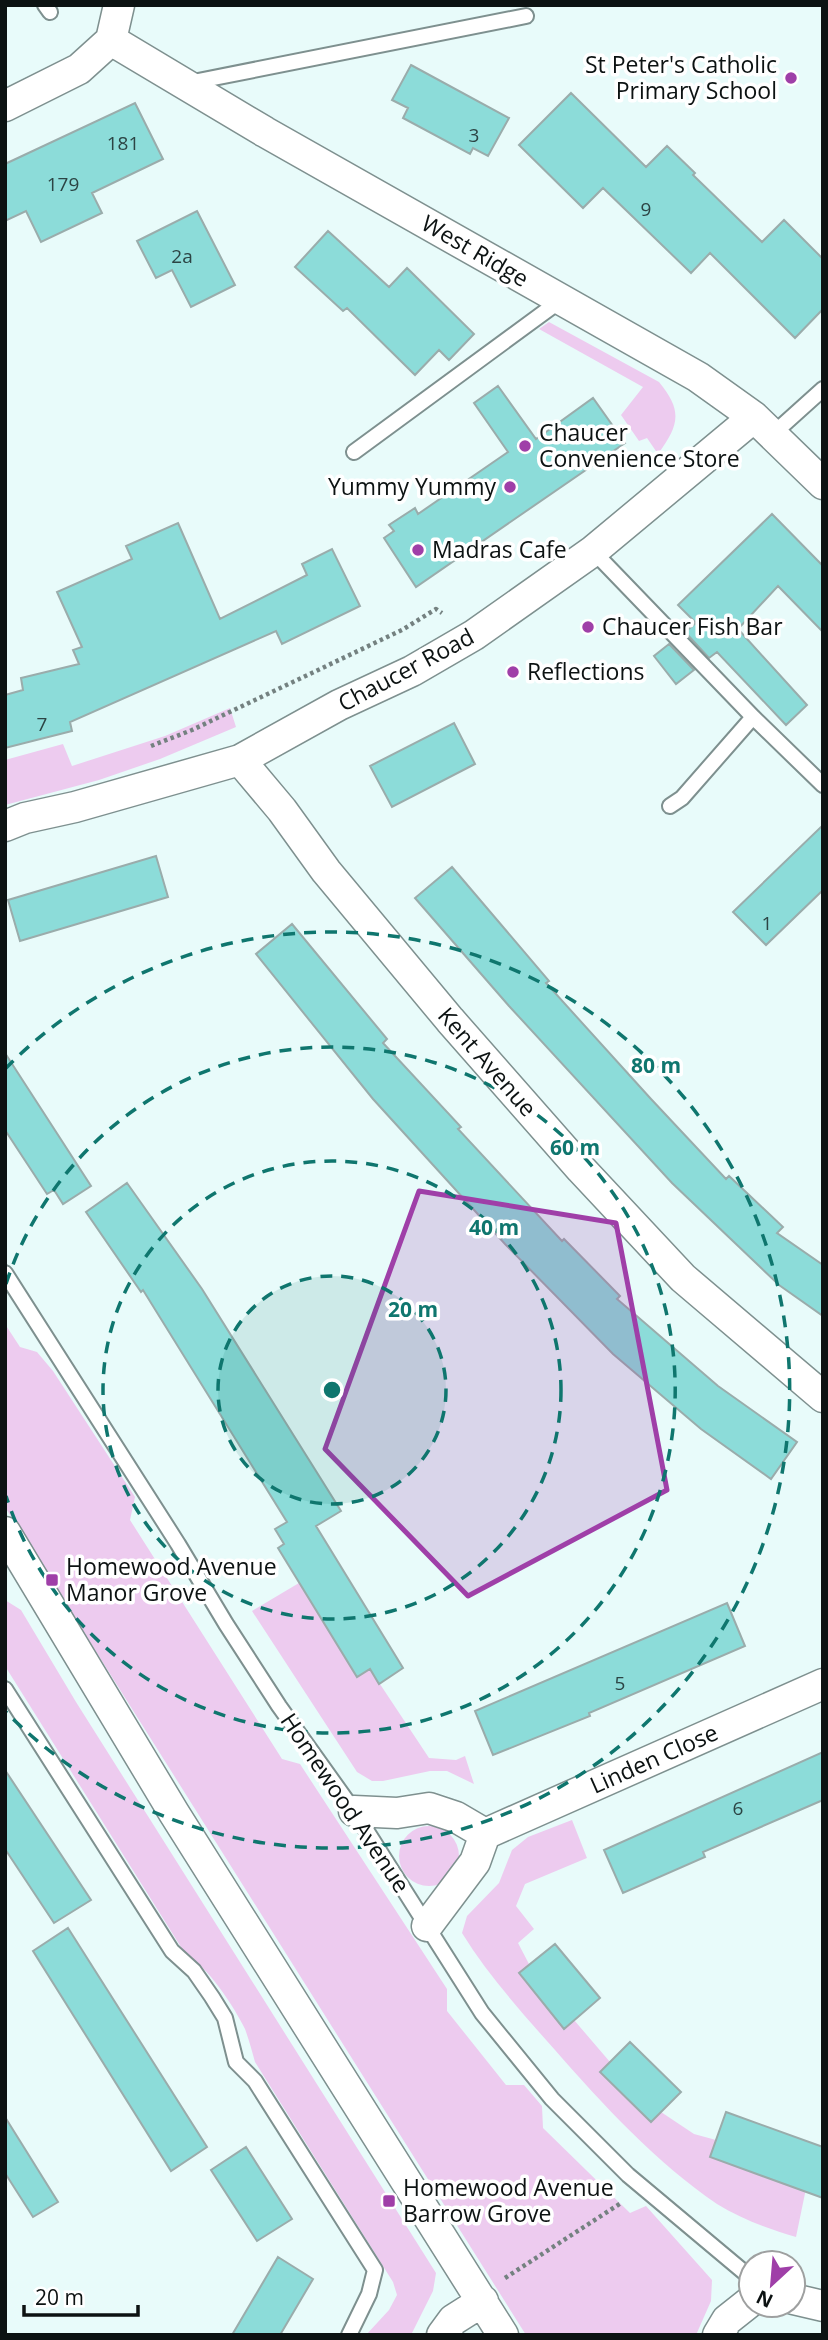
<svg xmlns="http://www.w3.org/2000/svg" width="828" height="2340" font-family="'Open Sans',sans-serif">
<style>
.green{fill:#edcbef}
.building{fill:#8cdcd9;stroke:#9aacab;stroke-width:2}
.lines{fill:none;stroke-linecap:round;stroke-linejoin:round}
.service-casing{stroke:#7e908f;stroke-width:18}
.minor-casing{stroke:#7e908f;stroke-width:33}
.path{stroke:#748180;stroke-width:4.5;stroke-dasharray:3.5 3.5;stroke-linecap:butt}
.service{stroke:#fff;stroke-width:14}
.minor{stroke:#fff;stroke-width:30}
.marked{fill:#9f3fa8;fill-opacity:0.2;stroke:#9f3fa8;stroke-width:5;stroke-linejoin:round}
.ring{fill:none;stroke:#0f766e;stroke-width:3.5;stroke-dasharray:12 9}
.poi-dot{fill:#9f3fa8;stroke:#fff;stroke-width:2.5}
.labels{text-anchor:middle;stroke-width:7;stroke-linejoin:round;paint-order:stroke}
.number-label{font-size:19px;fill:#2c4444}
.poi-label{font-size:23px;fill:#0c1212;stroke:#fff;text-anchor:start}
.street-label{font-size:23px;fill:#0c1212;stroke:#fff}
.centre{fill:#0f766e;stroke:#fff;stroke-width:3.5}
.ring-label{font-size:21px;text-anchor:middle;font-weight:bold;fill:#0f766e;stroke:#fff;stroke-width:7;stroke-linejoin:round;paint-order:stroke}
</style>
<rect width="100%" height="100%" fill="#e8fbfa"/>
<path class="green" d="M549 322 659 382C683 411 679 425 658 454L647 438 639 441 621 415 643 387 539 329Z
M230 708 236 727 160 759 99 780 5 805V760L63 744 72 766 165 736Z
M5 1324 20 1347 37 1352 53 1371 135 1497 130 1520 282 1759 300 1764 447 1989V2011L506 2085H524L542 2106 543 2128 630 2213 646 2206 712 2280 711 2301 696 2335H526L5 1507Z
M299 1583 357 1677 370 1669 429 1758 456 1760 465 1756 474 1784 447 1771H430L383 1781H372L357 1772 252 1611Z
M5 1600 21 1610 76 1702 436 2273 433 2291 411 2335H366L389 2310 397 2295 393 2282 255 2062C252 2051 249 2040 245 2029 235 2008 206 1964 186 1955L5 1666Z
M572 1820 587 1858 525 1884 516 1906 534 1929 518 1943 529 1964 519 1974 564 2028 574 2020 610 2062 601 2072 651 2122 661 2112 694 2134 716 2140 710 2157 776 2181 809 2174 796 2237C769 2229 741 2219 717 2204 658 2164 602 2104 555 2050 522 2013 488 1975 462 1933L467 1916 499 1883 512 1850 528 1837Z
M399 1856a30 30 0 1 1 60 0a30 30 0 1 1-60 0Z"/>
<path class="building" d="M411 65 509 118 488 156 473 148 470 154 403 118 408 108 392 100Z
M571 93 646 167 667 146 695 173 693 175 762 242 784 220 823 259V309L795 338 710 253 691 273 603 188 583 208 519 145Z
M135 103 163 159 92 193 102 213 41 242 26 211 5 221V164Z
M197 211 235 285 191 307 172 270 156 278 137 241Z
M328 231 389 287 407 268 474 334 449 360 439 350 415 375 347 308 343 311 295 267Z
M498 386 536 439 593 398 625 443 416 587 384 538 394 531 389 525 415 508 418 514 508 452 474 403Z
M772 514 823 566V632L778 586 738 629 807 705 786 725 717 652 709 658 685 632 696 623 678 605Z
M178 523 220 619 307 575 302 564 332 549 360 606 282 644 276 631 70 722 72 731 5 748V695L23 690 21 678 79 664 73 650 82 647 57 592 132 559 126 546Z
M669 644 694 670 676 684 654 656Z
M454 723 475 764 392 807 370 766Z
M823 825V890L766 945 733 912Z
M156 856 168 897 20 941 8 900Z
M452 867 549 981 546 983 651 1099 726 1179 729 1176 783 1227 777 1233 823 1265V1316L779 1285 672 1183 509 1006 415 898Z
M292 924 387 1039 383 1043 461 1127 458 1129 562 1241 564 1239 620 1296 617 1299 718 1386 797 1442 771 1479 701 1429 613 1354 505 1244 373 1099 256 954Z
M5 1053 91 1186 63 1204 54 1190 47 1194 5 1130Z
M127 1183 202 1289 341 1511 316 1526 403 1668 379 1684 370 1669 357 1677 278 1548 284 1544 275 1529 287 1522 143 1290 141 1292 86 1212Z
M727 1603 745 1646 589 1713 590 1716 493 1755 475 1711Z
M823 1752V1800L703 1852 705 1857 623 1893 604 1850Z
M5 1770 91 1900 54 1923 5 1849Z
M68 1928 207 2147 171 2171 33 1951Z
M555 1944 600 1998 564 2029 519 1973Z
M630 2042 681 2092 651 2122 600 2072Z
M726 2112 823 2147V2198L710 2157Z
M5 2117 58 2202 33 2217 5 2173Z
M246 2147 292 2219 257 2241 211 2170Z
M278 2257 313 2279 280 2335H232Z"/>
<g class="lines">
<g class="service-casing">
<path id="service" d="M45 5 50 12
M188 83 526 16
M773 434 823 389
M354 452 561 300
M593 551 753 717 823 785
M670 806 682 798 753 717
M5 1273 178 1544 226 1624 279 1706 354 1811 482 2013 552 2099 628 2175 751 2278
M5 1689 172 1951 194 1971 212 1997 225 2018 236 2062 255 2081 375 2270 369 2294 349 2335"/>
</g>
<g class="minor-casing">
<path id="minor" d="M111 40 265 132 698 377 754 417 823 484
M5 106 79 69 111 40 119 5
M240 760 282 810 326 871 450 1020 581 1169 683 1278 823 1397
M5 826 25 818 75 807 240 760 339 705 412 671 474 635 593 551 754 417
M5 1532 174 1813 503 2335
M354 1811 397 1813 429 1808 456 1817 485 1834 475 1862 427 1926
M485 1834 823 1684
M793 2299 823 2306
M442 2335 453 2320 483 2301
M718 2335 727 2320 751 2301"/>
</g>
<path class="path" d="M151 746 192 730 402 630 436 609 442 613
M505 2278 621 2203"/>
<use href="#service" class="service"/>
<use href="#minor" class="minor"/>
</g>
<path class="marked" d="M419 1191 616 1223 667 1490 468 1596 325 1449Z"/>
<circle cx="332" cy="1390" r="114" fill="#0f766e" fill-opacity=".12"/>
<g class="ring">
<circle cx="332" cy="1390" r="114"/>
<circle cx="332" cy="1390" r="229"/>
<path d="M6 1284A343 343 0 1 1 6 1496"/>
<path d="M5 1069A458 458 0 1 1 5 1711"/>
</g>
<g class="poi-dot">
<circle cx="791" cy="78" r="7"/>
<circle cx="525" cy="446" r="7"/>
<circle cx="510" cy="487" r="7"/>
<circle cx="418" cy="550" r="7"/>
<circle cx="588" cy="627" r="7"/>
<circle cx="513" cy="672" r="7"/>
<rect x="45" y="1573" width="14" height="14" rx="3.5"/>
<rect x="382" y="2194" width="14" height="14" rx="3.5"/>
</g>
<g class="labels">
<g class="number-label">
<text x="474" y="142">3</text>
<text x="123" y="150">181</text>
<text x="63" y="191">179</text>
<text x="646" y="216">9</text>
<text x="182" y="263">2a</text>
<text x="42" y="731">7</text>
<text x="767" y="930">1</text>
<text x="620" y="1690">5</text>
<text x="738" y="1815">6</text>
</g>
<g class="poi-label">
<text x="777" y="73" text-anchor="end">St Peter's Catholic<tspan x="777" dy="26">Primary School</tspan></text>
<text x="539" y="441">Chaucer<tspan x="539" dy="26">Convenience Store</tspan></text>
<text x="496" y="495" text-anchor="end">Yummy Yummy</text>
<text x="432" y="558">Madras Cafe</text>
<text x="602" y="635">Chaucer Fish Bar</text>
<text x="527" y="680">Reflections</text>
<text x="66" y="1575">Homewood Avenue<tspan x="66" dy="26">Manor Grove</tspan></text>
<text x="403" y="2196">Homewood Avenue<tspan x="403" dy="26">Barrow Grove</tspan></text>
</g>
<g class="street-label">
<text transform="translate(475 251) rotate(30)" y="8">West Ridge</text>
<text transform="translate(406 670) rotate(-28)" y="8">Chaucer Road</text>
<text transform="translate(487 1062) rotate(49)" y="8">Kent Avenue</text>
<text transform="translate(654 1759) rotate(-24)" y="8">Linden Close</text>
<text transform="translate(345 1803) rotate(56)" y="8">Homewood Avenue</text>
</g>
</g>
<circle cx="332" cy="1390" r="10" class="centre"/>
<g class="ring-label">
<text x="656" y="1073">80 m</text>
<text x="575" y="1155">60 m</text>
<text x="494" y="1235">40 m</text>
<text x="413" y="1317">20 m</text>
</g>
<rect width="828" height="2340" fill="none" stroke="#0c1212" stroke-width="14"/>
<g transform="translate(772 2284) rotate(206)"><circle r="33" fill="#ffffff" stroke="#9ea0a0" stroke-width="2"/>
<path d="M0-5L12 26L0 18L-12 26Z" fill="#9f3fa8"/>
<text y="-10" font-size="19" font-weight="bold" text-anchor="middle" fill="#0c1212">N</text>
</g>
<path d="M24 2305v10h114v-10" fill="none" stroke="#0c1212" stroke-width="3.5"/>
<text x="35" y="2305" font-size="21" fill="#0c1212" stroke="#ffffff" stroke-width="5" paint-order="stroke">20 m</text>
</svg>
